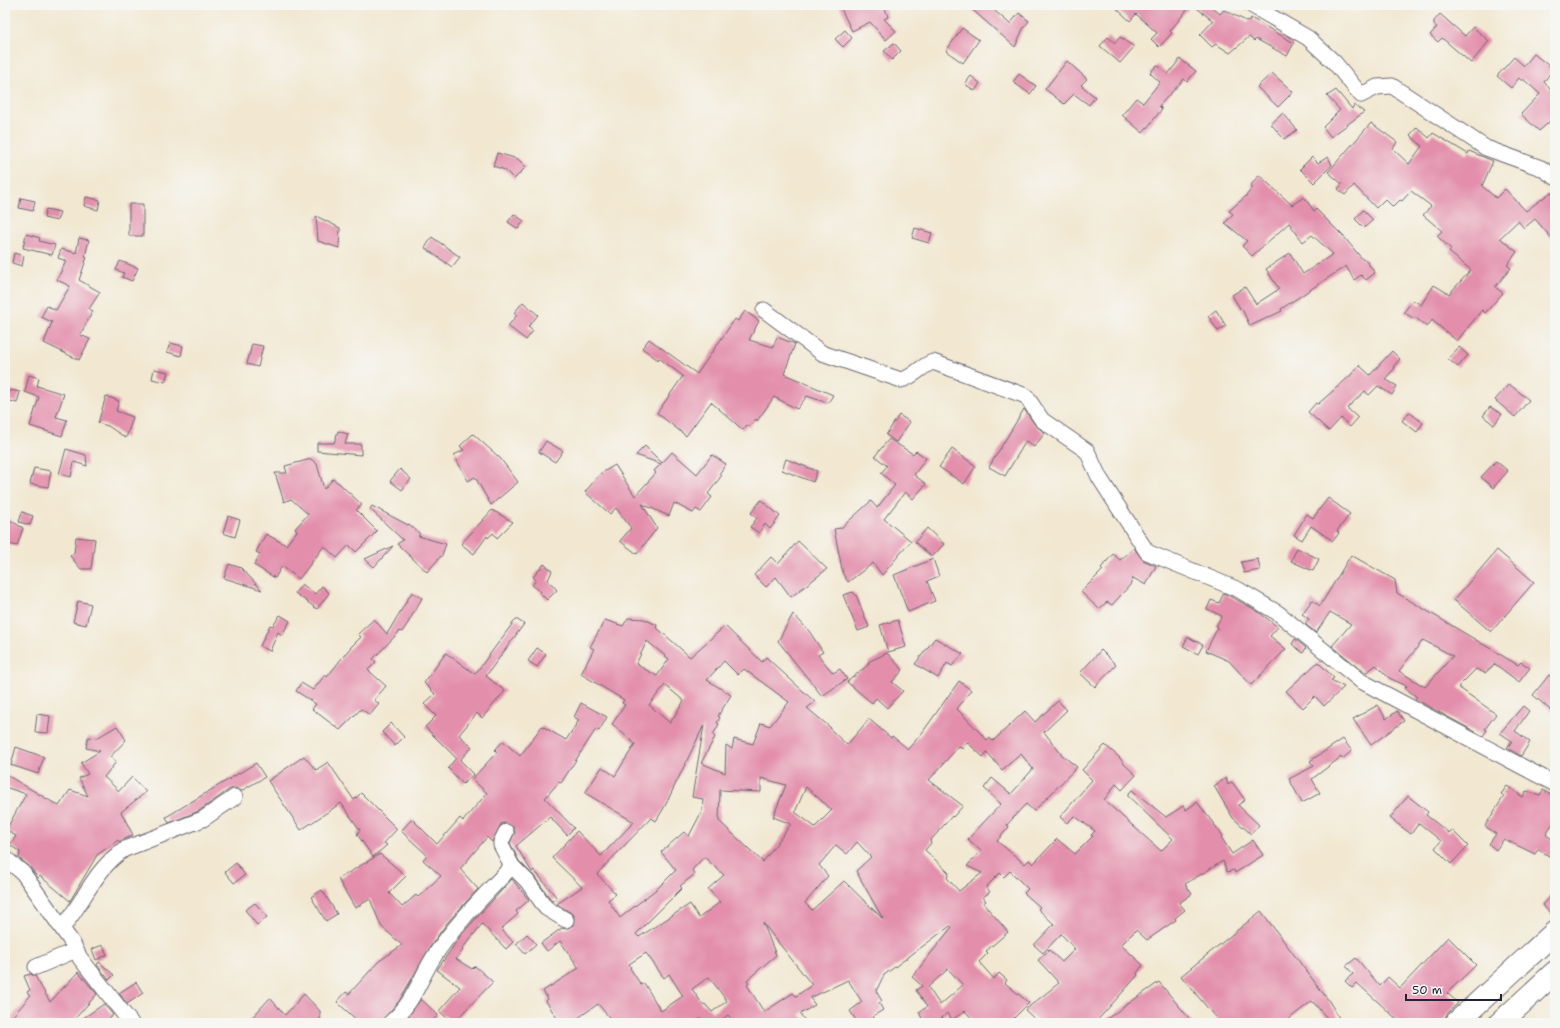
<svg xmlns="http://www.w3.org/2000/svg" width="1560" height="1028" font-family="'Shantell Sans',sans-serif">
<style>
.building{fill:#e38fac;fill-rule:evenodd}
.lines{fill:none;stroke-linecap:round;stroke-linejoin:round}
.minor-casing{stroke:#6b6770;stroke-width:17}
.highway-casing{stroke:#6b6770;stroke-width:24}
.minor{stroke:#fff;stroke-width:15}
.highway{stroke:#fff;stroke-width:22}
</style>
<rect width="100%" height="100%" fill="#f6f6f2"/>
<filter id="ink" filterUnits="userSpaceOnUse"><feTurbulence type="fractalNoise" baseFrequency=".025" numOctaves="2"/><feDisplacementMap in="SourceGraphic" scale="8" xChannelSelector="R" yChannelSelector="G"/><feConvolveMatrix kernelMatrix="1 2 1 2 8 2 1 2 1" color-interpolation-filters="sRGB"/></filter>
<filter id="wash" filterUnits="userSpaceOnUse"><feTurbulence type="fractalNoise" baseFrequency=".012" numOctaves="4" result="noise"/><feDisplacementMap in="SourceGraphic" scale="16" xChannelSelector="R" yChannelSelector="G"/><feGaussianBlur stdDeviation="0.9" result="paint"/><feColorMatrix in="noise" values="0 0 0 0 0 0 0 0 0 0 0 0 0 0 0 0 0 1.4 0 .05"/><feComposite in="paint" operator="in"/></filter>
<g filter="url(#wash)">
<rect width="100%" height="100%" fill="#f2e8d2"/>
<g id="blocks">
<path class="building" d="M839 5H884L888 17 884 19 896 31 886 40 870 22 852 31Z
M967 5H988L1010 24 1019 13 1029 21 1023 29 1015 47Z
M1113 5H1191L1170 31 1172 33 1159 47 1151 39 1157 33 1136 14 1130 21Z
M1193 5H1209L1220 14 1224 10 1248 22 1251 18 1294 43 1287 56 1256 39 1254 41 1249 37 1230 53 1216 44 1212 47 1200 35 1213 21Z
M1440 14 1465 36 1473 27 1489 41 1471 63 1442 38 1438 42 1430 35 1437 27 1434 25V21Z
M962 28 979 40 963 63 946 51Z
M845 30 852 38 843 47 835 39Z
M1108 37 1115 43 1120 37 1134 47 1120 63 1100 46Z
M894 43 901 51 892 60 884 51Z
M1534 54 1553 69 1544 82 1555 95V117L1539 131 1521 114 1540 94 1523 79 1522 81 1519 78 1511 88 1497 76 1514 57 1524 66Z
M1180 59 1196 71 1187 82 1184 79 1159 106 1162 109 1143 133 1122 115 1136 98 1143 103 1160 82 1150 73 1157 65 1168 74Z
M1067 61 1087 79 1081 85 1095 97 1089 105 1074 94 1064 104 1045 89Z
M1272 73 1293 92 1278 107 1257 87Z
M1019 74 1036 86 1030 94 1013 82Z
M971 76 980 83 975 91 965 84Z
M1336 90 1352 109 1354 105 1364 112 1331 137 1323 127 1340 110 1327 96Z
M1283 113 1297 130 1284 139 1271 124Z
M1371 123 1397 142 1393 149 1409 164 1422 146 1410 135 1417 127 1429 138 1433 133 1468 154 1469 151 1493 161 1482 186 1496 198 1505 189 1526 211 1551 192 1555 197V242L1535 219 1524 228 1518 221 1500 238 1517 252 1507 265 1511 268 1495 287 1503 293 1485 313 1482 310 1457 341 1432 320 1427 327 1415 317 1414 319 1404 312 1413 300 1421 305 1434 285 1449 294 1471 270 1449 252 1451 249 1437 236 1442 231 1423 215 1431 206 1411 191 1402 201 1400 200 1393 207 1385 199 1376 208 1354 185 1345 195 1338 189 1342 184 1328 172Z
M497 153 518 159 526 167 514 179 505 170 493 166Z
M1312 157 1318 163 1328 157 1332 165 1314 183 1300 169Z
M1259 175 1292 205 1304 197 1314 211 1316 209 1344 237 1363 260 1365 259 1375 273 1366 280 1361 275 1354 280 1346 266 1281 309 1282 311 1250 326 1242 309 1241 310 1232 295 1245 287 1256 304 1279 289 1266 269 1290 253 1303 274 1333 254 1312 235 1303 242 1289 223 1252 256 1242 246 1247 241 1225 223 1233 214 1229 211 1246 196 1253 187 1251 185Z
M86 197 100 200 98 210 84 206Z
M21 198 35 201 33 211 19 208Z
M129 204H143V236H129Z
M46 209 60 212 57 221 44 218Z
M1363 210 1373 220 1364 228 1355 219Z
M514 214 524 221 518 229 508 222Z
M316 216 340 228 339 248 318 241Z
M915 228 932 233 929 243 912 238Z
M26 234 40 238 39 241 55 245 52 255 23 248Z
M432 237 460 257 452 267 425 248Z
M79 238 89 240 85 256 87 257 79 280 100 292 89 309 93 311 80 335 90 339 79 360 44 343 52 322 41 317 47 306 56 310 70 286 57 280 66 261 58 258 61 249 76 253Z
M14 253 24 256 22 266 12 263Z
M120 261 138 268 132 281 122 277 124 273 116 270Z
M523 302 538 315 528 327 533 331 526 340 508 326 517 315 514 313Z
M1216 310 1226 326 1218 331 1208 316Z
M745 311 759 321 749 340 773 347 777 337 795 344 784 374 833 395 828 403 807 396 797 409 774 397 757 421 756 419 749 427 747 425 743 430 711 402 686 436 657 413 683 376 659 358 658 360 642 348 649 339 697 374 735 319 738 321Z
M170 343 183 346 181 356 167 352Z
M252 344 263 346 258 367 247 364Z
M1459 347 1468 355 1458 367 1448 359Z
M1392 351 1400 359 1393 367 1395 368 1385 379 1397 386 1392 395 1378 386 1369 395 1365 391 1347 408 1358 418 1350 427 1341 418 1329 431 1308 412 1316 403 1318 404 1351 375 1359 365 1370 375Z
M154 369 168 372 165 382 152 379Z
M29 375 39 378 37 386 64 394 56 417 67 420 62 436 30 426 39 397 25 392Z
M1509 384 1529 400 1515 417 1495 400Z
M10 390 20 392 17 403 7 400Z
M106 396 119 401 116 411 133 417 126 438 108 426 98 423Z
M1490 407 1502 414 1494 425 1483 416Z
M1024 409 1035 425 1045 433 1034 447 1026 441 1005 476 989 467Z
M1409 412 1423 423 1417 432 1402 421Z
M899 415 910 422 896 442 886 435Z
M338 431 348 434 345 444H361V455L317 451V443H334Z
M473 434 500 458 518 482 491 505 475 477 468 481 454 455 464 450 460 446Z
M889 439 913 454 916 451 926 458 914 475 926 484 913 499 905 492 884 519 911 541 882 575 873 563 848 582 843 574 834 529 841 528 871 501 877 508 895 485 881 473 887 466 875 456Z
M546 441 563 451 555 462 539 452Z
M645 446 662 463 672 452 697 474 712 455 726 464 719 474 722 475 708 494 712 497 701 512 696 509 693 513 674 503 669 516 642 504 657 528 637 554 620 541 631 528 616 508 610 514 585 492 600 474 615 465 635 496 656 473 654 471 661 464 636 455Z
M66 449 86 455 87 466 74 462 71 477 59 474Z
M952 449 976 466 964 484 939 467Z
M311 459 317 464 324 489 333 479 340 484 362 505 356 510 377 531 356 552 349 545 337 558 324 546 299 579 282 566 275 578 254 565 260 554 256 552 266 534 286 545 297 531 295 529 308 514 291 499 284 502 275 473H287L285 466Z
M786 459 817 471 813 482 782 470Z
M1496 461 1508 471 1493 488 1481 477Z
M34 468 51 471 48 487 30 484Z
M400 469 411 479 402 490 390 481Z
M1328 498 1350 514 1337 531 1339 533 1333 541 1311 526 1302 540 1294 535 1307 514 1313 518Z
M761 500 780 516 770 529 765 524 759 533 750 527 757 518 751 513Z
M372 506 408 525 409 524 420 534 418 536 446 544 442 555 427 572 397 544 403 540 370 509Z
M492 510 513 522 497 538 493 533 488 538 487 536 474 554 461 544Z
M22 512 33 516 30 525 19 522Z
M228 516 240 520 235 537 223 533Z
M5 517 23 528 17 546 5 543Z
M927 528 944 544 932 557 915 542Z
M76 537 95 539 91 569H81L70 556 74 553Z
M798 541 827 569 791 597 776 577 766 587 754 575 771 557 778 564Z
M393 546 374 567 365 559Z
M1134 548 1143 560 1156 566 1146 585 1133 578 1130 585 1112 605 1107 602 1099 609 1081 592 1103 570 1101 568 1113 554 1120 560Z
M1297 548 1319 559 1313 571 1291 561Z
M1497 550 1534 582 1491 632 1454 600Z
M1351 555 1395 580 1397 593 1518 665 1521 662 1530 668 1519 682 1495 664 1485 673 1476 669 1458 687 1496 714 1485 729 1487 730 1483 736 1415 699 1417 697 1405 688 1407 686 1389 678 1376 665 1367 672 1363 671 1332 646 1351 624 1330 612 1316 633 1305 624 1309 619 1302 614 1312 600 1320 606ZM1423 640 1453 656 1425 687 1399 671Z
M933 559 939 576 927 581 935 601 908 612 894 575Z
M1258 559 1260 570 1244 573 1241 562Z
M229 564 241 568 262 590 224 578Z
M544 564 552 571 548 580 557 590 547 600 540 593 541 592 532 585 536 580 533 577Z
M302 584 315 594 322 586 329 593 317 609 295 593Z
M412 592 422 598 408 623 402 632 400 631 373 659 376 662 368 670 386 686 374 700 379 704 370 715 361 709 340 730 312 709 316 704 296 691 301 683 313 690 325 675 327 677 350 648 361 637 358 634 374 619 387 634Z
M853 592 856 595 869 627 858 631 843 595Z
M1224 593 1256 610 1278 627 1270 636 1286 649 1251 685 1229 661 1206 651 1218 627 1216 626 1222 616 1207 609 1211 600 1219 603Z
M78 601 91 604 86 625 73 622Z
M793 614 809 631 823 652 818 655 833 673 840 669 847 679 822 696 778 641Z
M280 615 290 621 282 635 278 632 270 651 260 646 270 625 273 626Z
M628 618 644 619 657 625 656 627 690 657 725 626 762 662 766 657 815 702 807 708 831 728 830 729 847 745 869 719 891 738 892 736 908 749 922 733 959 681 971 690 957 709 987 740 989 738 993 741 1025 711 1035 722 1058 701 1067 710 1044 732 1062 755 1077 767 1034 811 1026 804 1021 809 1007 825 1009 827 997 841 1025 864 1029 860 1033 864 1057 839 1075 854 1093 836 1091 835 1095 831 1076 817 1074 816 1067 823 1060 817 1092 780 1082 770 1105 745 1120 758 1124 764 1136 775 1122 790 1116 784 1104 800 1161 851 1173 839 1127 795 1132 790 1166 817 1183 806 1186 810 1197 802 1223 836 1221 837 1232 854 1253 840 1263 855 1235 873 1234 870 1227 872 1223 861 1185 884 1192 894 1179 903 1185 910 1175 918 1176 920 1147 940 1136 930 1121 945 1143 965 1137 973 1138 975 1095 1023H1039L1025 1010 1059 983 1038 960 1049 950 1062 962 1075 949 1061 934 1043 953 1034 945 1054 924 1038 909 1040 907 1024 893 1028 889 1010 871 1004 877 1000 873 986 887 990 892 983 897 986 901 983 903 1008 932 986 951 988 953 979 962 994 979 999 973 1007 980 1005 983 1029 1003 1009 1023H976L965 1011 952 1020 947 1013 937 1023H924L919 1012 927 1007 916 990 922 986 912 977 952 927 950 926 884 975 876 991 882 1001 879 1003 883 1010 873 1016 877 1023H858L850 1011 862 1002 848 980 810 998 815 1005 800 1014 807 1023H734L728 1015 719 1022 720 1023H697L702 1019 701 1018 694 1023H614L598 1004 571 1023H560L546 1001 548 999 543 991 579 968 560 941 547 951 541 943 562 928 566 929 573 925 574 915 557 904 582 887 552 858 577 831 601 856 634 822 585 793 602 767 615 776 635 744 612 724 625 705 622 703 624 700 581 674 594 649 590 647 605 620 623 626ZM647 641 669 659 657 676 636 664ZM724 661 738 675 744 669 789 702 770 726 761 723 753 744 734 739 732 749 726 745 725 773 701 763 715 737 713 735 719 724 717 723 720 717 718 716 731 695 707 680ZM665 685 684 701 670 723 649 705ZM704 725 692 797 703 799 702 811 689 836 684 832 661 852 676 870 659 887 620 918 608 900 616 894 597 874 651 818 656 821 665 806ZM967 742 983 757 987 752 1002 770 1021 754 1033 769 1011 794 992 778 984 788 1001 804 968 839 981 851 967 866 982 873 959 891 947 878 949 873 925 850 931 843 930 841 952 816 953 817 963 806 929 780 959 746 962 749ZM761 778 786 785 773 817 791 824 763 862 719 821 720 790 761 792ZM806 787 832 810 815 827 795 812ZM857 842 871 857 856 871 883 919 844 881 812 910 805 903 828 876 819 865 836 845 847 854ZM704 857 724 875 708 889 720 902 699 918 690 904 639 937 636 934 682 888 680 886 695 874 692 870ZM763 923 812 985 796 996 793 993 764 1012 747 985 749 983 747 980 776 955ZM646 953 664 978 669 974 683 996 661 1011 644 983 641 985 630 968 631 967 629 964ZM948 969 963 985 940 1005 928 987ZM709 977 727 1001 712 1012 705 1004 703 1005 692 989Z
M516 619 524 624 486 676 505 691 482 718 477 713 459 735 472 747 460 760 474 774 463 784 448 768 456 758 425 727 436 716 424 704 435 694 424 683 446 653 475 674Z
M898 620 906 647 888 652 880 625Z
M1188 637 1203 645 1198 654 1183 646Z
M935 638 963 654 952 666 947 663 938 678 915 664Z
M1295 639 1306 648 1303 653 1292 644Z
M537 648 546 654 537 667 528 661Z
M1101 650 1116 665 1095 687 1080 673Z
M887 653 903 670 892 682 903 691 887 708 876 698 872 703 847 682 869 664 868 662Z
M1318 662 1334 678 1331 680 1344 687 1324 706 1315 696 1303 708 1286 691Z
M1549 675 1555 680V714L1533 695Z
M581 703 607 717 599 731 596 729 561 783 559 782 545 798 574 828 567 835 550 817 516 846 532 872 534 870 557 898 552 901 534 876 519 861 510 843 515 832 513 827 506 823 501 824 492 842 487 837 460 869 478 889 447 923 430 947 399 1001 380 1023H360L337 1002 346 992 349 994 378 962 402 945 381 926 370 899 355 908 338 879 380 854 406 876 389 893 402 907 416 895 418 897 441 876 423 860 427 855 401 831 412 819 437 844 460 818 463 821 487 793 472 779 497 752 495 750 503 741 520 756 542 726 566 740 579 720 574 717Z
M1378 705 1386 719 1397 711 1404 721 1371 745 1353 719Z
M1523 706 1529 711 1515 731 1530 742 1521 756 1507 748 1512 741 1500 733Z
M37 714 50 716 48 733 35 732Z
M391 723 404 737 395 746 382 732Z
M117 726 126 740 110 757 116 762 104 777 119 791 132 777 146 792 121 812 133 835 119 842 118 840 97 855 70 901 40 876 38 878 29 866 19 858 20 852 10 845 16 836 6 830 26 794 5 787V774L59 806 70 790 88 796 79 778 88 774 81 763 100 751 86 748 88 737 97 738Z
M1343 739 1352 751 1342 759 1341 757 1312 779 1320 793 1302 803 1289 779 1314 766 1310 761Z
M16 747 44 757 38 774 11 765Z
M304 756 316 770 328 762 354 800 361 793 397 829 384 843 387 845 373 857 357 834 360 830 341 803 301 830 268 781Z
M256 763 265 777 241 791 235 788 230 789 199 811 169 823 166 817Z
M1226 778 1228 785 1232 782 1245 800 1238 805 1259 825 1251 834 1233 818 1214 786Z
M1507 786 1523 797 1526 791 1540 795 1543 790 1555 797V819L1546 835 1555 841V860L1538 849 1535 854 1504 839 1496 850 1489 844 1496 834 1485 826 1504 796 1501 794Z
M1408 796 1428 812 1426 815 1449 833 1452 830 1468 846 1451 864 1435 848 1441 841 1419 823 1411 834 1390 818Z
M236 863 245 875 234 883 225 872Z
M512 879 529 900 516 911 518 914 501 929 513 942 506 949 482 924 462 949 463 950 456 959 472 969 475 966 493 982 453 1023 439 1011 460 987 437 970 461 935Z
M322 890 337 914 326 921 311 897Z
M1555 890V917L1542 905Z
M255 903 267 917 257 925 245 910Z
M1261 911 1329 1001 1342 1023H1322L1327 1018 1312 1001 1284 1023H1220L1181 976Z
M527 934 536 944 525 954 516 944Z
M1448 937 1476 965 1447 993 1458 1003 1447 1014 1443 1023H1401L1357 983 1352 988 1345 981 1353 974 1346 966 1356 958 1380 986 1388 977 1400 988Z
M103 945 107 955 96 960 92 949Z
M99 962 114 975 109 980 97 965Z
M78 972 97 994 71 1023H7L30 996 27 992 30 990 24 976 30 974 35 976 50 1002Z
M136 982 143 993 127 1004 119 993Z
M1159 982 1193 1023H1101Z
M304 994 320 1011V1023H247L270 998 285 1015Z
M421 999 438 1015 431 1023H403Z
M104 1004 113 1015 103 1023H76Z"/>
</g>
</g>
<g filter="url(#ink)">
<use href="#blocks" fill-opacity="0" stroke="#6b6770" stroke-width="1"/>
<g class="lines">
<g class="minor-casing">
<path id="minor" d="M1251 5 1308 38 1335 63 1361 95 1377 87 1392 86 1486 148 1541 168 1555 177
M764 310 822 353 901 380C915 377 920 366 933 362L1026 396 1042 420 1087 451 1099 477 1147 552 1239 590 1278 613 1361 681 1555 784
M5 858 23 873 73 944 80 958 131 1023
M512 866 527 881 546 908 566 920
M62 928C83 903 96 867 125 849L203 819 235 797
M36 967 76 950
M390 1023C416 1001 419 978 437 952 458 921 487 893 512 866L501 845V842L506 832"/>
</g>
<g class="highway-casing">
<path id="highway" d="M1456 1023 1555 932
M1500 1023 1555 972"/>
</g>
<use href="#minor" class="minor"/>
<use href="#highway" class="highway"/>
</g>
</g>
<rect width="1560" height="1028" fill="none" stroke="#f6f6f2" stroke-width="20"/>
<path d="M1406 994v6h95v-6" fill="none" stroke="#22223b" stroke-width="2"/>
<text x="1412" y="994" font-size="12" fill="#22223b" stroke="#f6f6f2" stroke-width="3" paint-order="stroke">50 m</text>
</svg>
